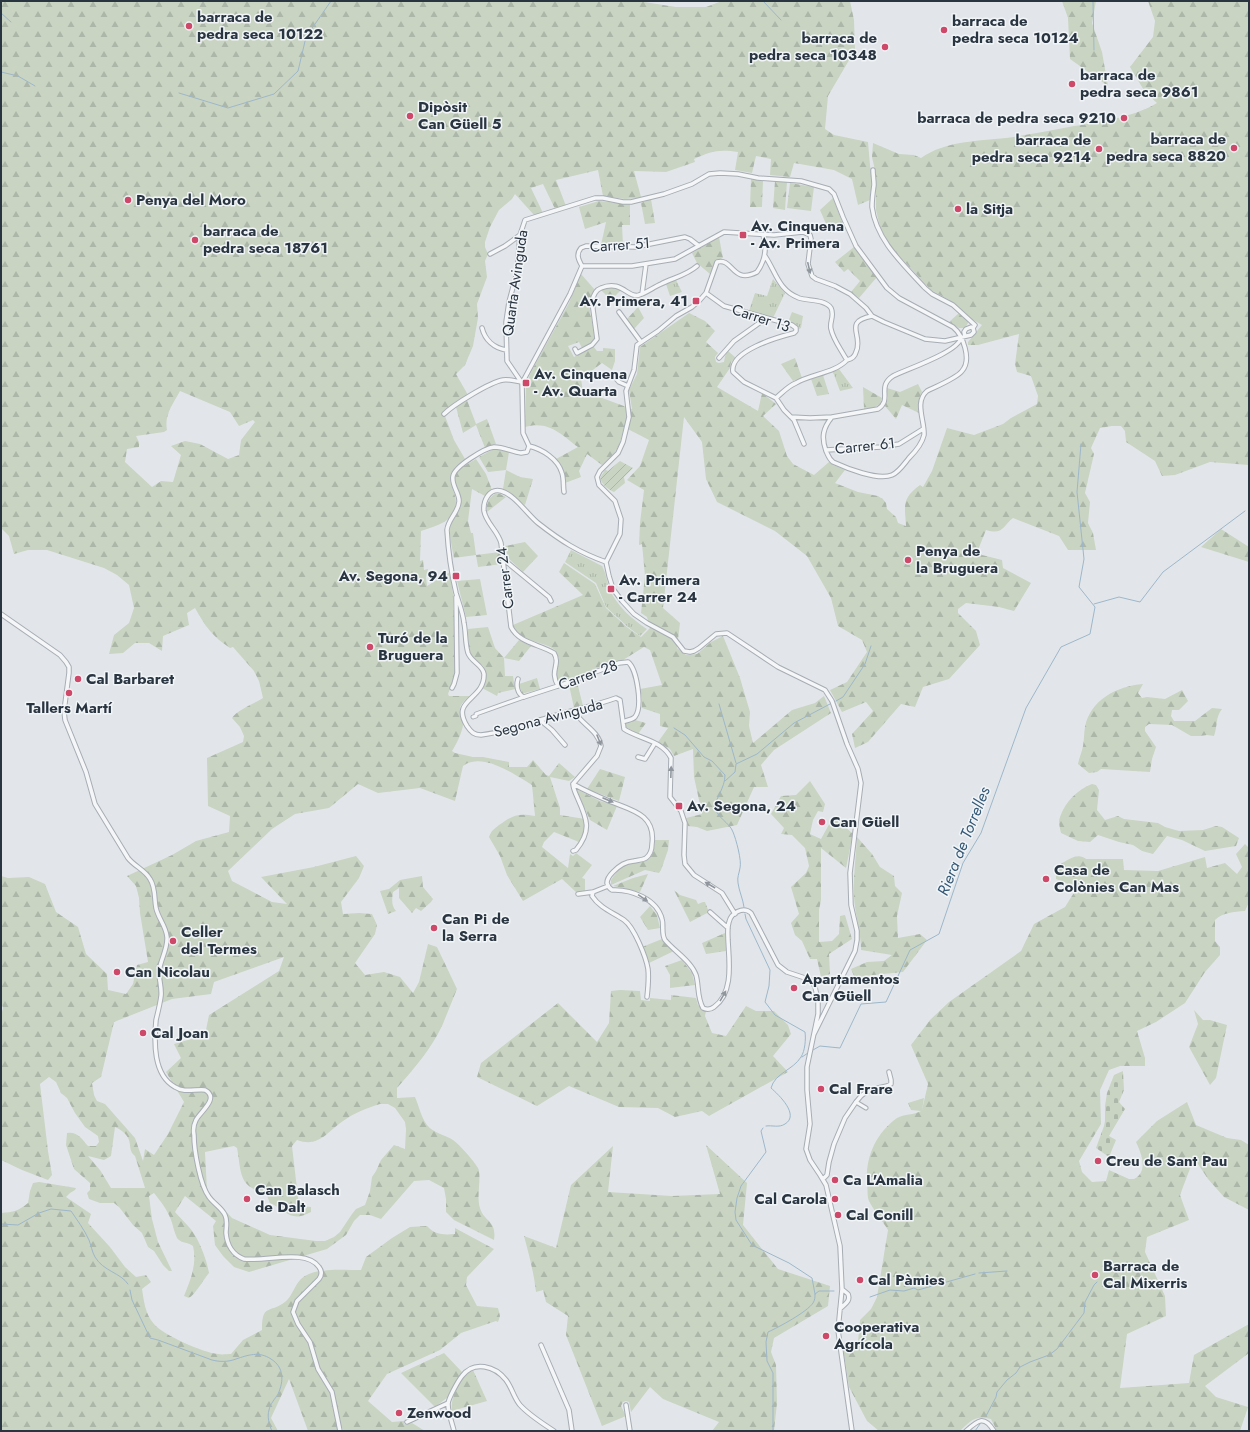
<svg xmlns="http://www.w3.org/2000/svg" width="1250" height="1432" font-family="Jost,sans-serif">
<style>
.grass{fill:url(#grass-tufts)}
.forest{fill:url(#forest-firs);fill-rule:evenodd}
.cemetery{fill:url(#cemetery-stones)}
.garden{fill:url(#garden-furrows)}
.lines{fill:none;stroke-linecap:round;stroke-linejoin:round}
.stream{stroke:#9db7ca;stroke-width:1}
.pedestrian-casing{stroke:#a7adb4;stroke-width:5}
.minor-casing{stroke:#a7adb4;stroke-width:5.5}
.pedestrian{stroke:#f5f6f8;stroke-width:3}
.minor{stroke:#f5f6f8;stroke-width:3.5}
.oneway{fill:#90969d}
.poi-dot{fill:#ce4869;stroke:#f1f5f7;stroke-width:1.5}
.labels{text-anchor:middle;stroke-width:3;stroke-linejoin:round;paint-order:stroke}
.poi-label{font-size:15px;font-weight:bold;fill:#2a3542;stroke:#f1f5f7;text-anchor:start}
.street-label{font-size:15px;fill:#2a3542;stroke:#f1f5f7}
.water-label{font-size:16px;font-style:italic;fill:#345876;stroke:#f1f5f7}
</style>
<defs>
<pattern id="grass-tufts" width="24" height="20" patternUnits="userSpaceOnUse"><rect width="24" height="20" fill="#c9d4c3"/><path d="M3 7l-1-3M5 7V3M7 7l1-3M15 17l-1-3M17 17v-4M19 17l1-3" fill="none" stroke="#adb7a9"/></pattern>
<pattern id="forest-firs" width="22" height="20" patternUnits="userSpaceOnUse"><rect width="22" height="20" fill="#c9d4c3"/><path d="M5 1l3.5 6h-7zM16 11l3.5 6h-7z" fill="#adb7a9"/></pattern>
<pattern id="cemetery-stones" width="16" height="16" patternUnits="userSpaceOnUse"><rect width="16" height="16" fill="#c9d4c3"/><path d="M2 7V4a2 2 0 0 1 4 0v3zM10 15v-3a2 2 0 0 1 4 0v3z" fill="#adb7a9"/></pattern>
<pattern id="garden-furrows" width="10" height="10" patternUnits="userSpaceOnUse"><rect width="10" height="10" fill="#c9d4c3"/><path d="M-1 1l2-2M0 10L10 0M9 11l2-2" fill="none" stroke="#adb7a9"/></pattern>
</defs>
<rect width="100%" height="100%" fill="#e2e6ea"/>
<path class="grass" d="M773 279 785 293 773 318 749 311 755 293 767 296Z
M676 280 682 292 670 296 666 284Z
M792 312 803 316 801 328 799 329 797 325 788 322Z
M839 369 853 388 840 391 833 372Z
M571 550 602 566C606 573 607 582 610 590 617 606 633 620 647 629L640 636 628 627 606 607 596 583 565 562Z"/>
<path class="forest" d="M1 1H638L676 7H706L722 1H850L854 20 855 50 828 96 825 129 834 135 868 142 870 165 872 179 870 200 858 205 852 179 834 170 794 163 790 177 770 175 771 159 756 156 752 173 735 170 738 152C719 149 711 151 694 159L695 162 666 172 634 171 641 197 639 198 625 199 603 196 598 170 556 180 566 206 555 209 543 184 531 188 543 213 534 215 515 194 512 199 499 210 490 227 485 242V247L488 254 485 261 487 277 477 304 478 318 473 346 465 365 456 374 468 395 455 402 442 414 445 416 454 440 465 459C432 481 467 492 452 514 450 517 448 520 444 522 437 526 429 528 421 531L420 561 423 560 424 570 428 569 426 577 427 586 450 572 453 594V610H454L455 617 456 671C455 679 451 686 448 694L449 696H470C464 701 457 706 461 715 462 718 464 721 463 724 463 731 456 745 452 751L455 753 473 757H483L509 762V767H527L533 760 546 775 549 776 559 763 575 777 569 781 550 777 560 808V815L585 819C587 827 583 835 579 842L554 832 544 842 542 847 568 868 570 854 573 856 576 853 592 865 582 878 585 879V891L577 893 562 879 523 901 507 875 500 856 489 837C491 831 494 829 499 825 513 815 518 813 535 816L532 785C515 775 482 751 463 766L455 801 420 788 378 793 358 784 329 808 295 814 272 829 228 871 232 881 272 902 287 904 261 877 314 867 356 856 364 866 359 878 341 902 343 914 359 913 372 914 377 925 375 934 355 963 365 975 384 972 400 977 413 993 419 982 428 944 437 947 457 989C452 1001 447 1014 442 1026 431 1049 414 1069 397 1088V1098L415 1097C419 1106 421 1117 427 1125 433 1133 446 1135 453 1140 461 1146 473 1160 478 1168 482 1176 476 1197 480 1208 484 1222 497 1220 494 1240L454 1220 446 1212V1199L444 1188 429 1180 414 1181 381 1219 370 1215H360L354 1221 346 1235 327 1249 249 1272 234 1267 223 1256 215 1245 213 1226 216 1221 185 1196 175 1212C179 1217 184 1221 188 1226 198 1236 207 1260 209 1273 203 1280 195 1295 189 1298L184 1296C191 1279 197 1264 193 1246 188 1242 180 1243 177 1238 174 1232 173 1225 171 1220 167 1209 161 1202 154 1193L149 1196 152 1219 158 1242 172 1271H169L163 1265 154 1251 148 1247 142 1233 133 1225 119 1207 114 1203H100L89 1199 87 1193 90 1190V1183L74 1169 66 1145 67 1133C77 1131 82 1139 88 1146H96L99 1142 98 1136 85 1127 75 1113 67 1098 61 1093 56 1082 49 1077 40 1084 48 1151 52 1175 48 1180 22 1170 1 1160V1016L3 1008 1 1002V876L8 878 29 877 45 884 56 912 78 927 86 954 107 974 108 990 126 994 133 984 137 965 148 962 140 913 139 898 136 886 127 876 172 855 196 841 229 832 230 816 208 806 207 758 243 742 244 736 240 727 232 718C237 710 254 704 263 698L259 681 254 671 233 647 230 648C213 637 205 626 195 608L187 613 189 625 163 636 162 651 149 643H135L123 653 109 654 114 635 129 623 134 608 129 585 117 575 104 568 47 550H28L14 554 9 536 1 528ZM180 391 230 412 239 426 253 420 255 422 241 440 239 455 228 459 200 444 185 441 171 446 181 455 173 482 161 481 152 487 125 462 127 449 139 447V442L136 436 164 432 167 430C164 415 173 404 180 391ZM284 957 279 971 209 1015 205 1035 174 1044 181 1058 166 1072 184 1102 168 1134 154 1155 145 1149 143 1161 135 1138 105 1104 97 1101 94 1095 92 1083 101 1077 114 1022 172 999 211 994 214 982ZM380 1104H388L395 1108 405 1122 406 1129 405 1149 394 1145 381 1160 376 1171 372 1177 370 1191 365 1205 356 1209 352 1214 340 1232 334 1237 325 1241H316L270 1235 232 1218 207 1191 205 1152 234 1146 237 1148C241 1168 238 1190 265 1191L270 1203C288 1211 290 1223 311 1212V1207L299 1206 292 1146 297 1140C319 1148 327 1132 343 1121 354 1113 367 1108 380 1104ZM115 1127C120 1129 127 1134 129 1140 131 1147 129 1151 135 1156L145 1188H111L100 1170 88 1156 104 1160 111 1156Z
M1062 1H1096L1092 23 1102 52 1108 86 1070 59 1068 18Z
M1148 1H1249V465L1210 462 1175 475 1162 476 1155 461 1126 442 1125 431 1121 426H1112L1100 428 1091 448 1094 454 1085 493 1090 502 1088 523 1093 533 1096 550H1068L1059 536 1013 518C1002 527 1003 535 986 530L978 550 982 555 1002 560 1003 568 1031 583 1014 611 999 607 966 603 958 609V613L976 631 980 645 949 679 923 687 915 707 901 704 868 742 855 748 852 734 873 711 866 702 842 712 830 690 847 682 867 652 862 640 838 626 831 598 807 556 775 531 717 502 706 479 702 442 684 417 663 608 680 623 677 648 686 655 697 654 711 642 723 636 740 678 750 712 749 726 753 743 792 710 815 703 824 696 831 713 774 750 761 765 768 787H754L737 825 707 831 697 827 688 826 686 818 702 814 694 777 693 749 674 756 670 749 658 742 668 728 660 726V714L642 708V698L640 689 662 685 650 650 644 647 623 660 594 669 562 682 559 681 556 678 559 658 555 650C542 640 520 643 513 625L583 595 559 572 564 563 595 584 606 608 628 628 641 637 650 628 647 617 641 613 645 576 642 544 639 545 640 523 644 490 627 480 640 466 649 440 624 427C619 448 618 451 602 465L587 454 579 471 581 477 565 483 563 471 556 459 578 447C561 434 548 420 525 427L526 385 531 372 569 303 581 274 595 290C584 304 593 321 596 337L593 342 582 348 579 342 568 346 574 357 593 346 597 351H603V348L615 349V361L612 370 602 363 581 379 583 391 632 409 629 390 637 374 640 347 689 313 705 321 715 331 706 342 718 353 715 357 716 362 719 363 724 362 725 356 728 351 736 358 731 362 730 368 717 387 758 411 762 393 776 404 763 416 779 431 787 456 793 464 814 475 829 462 833 465 845 470 835 483 858 492 878 496 881 498H882L886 503 887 509 896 517 898 523 906 526C905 506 901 499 920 485L923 487 932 471 947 428 974 435 1003 424 1011 418 1037 404 1038 396 1031 376 1017 372 1015 364 1019 334 978 345H968V342L982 325 968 317 951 301 931 290 889 245 880 227 876 210V175L872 157 873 143 899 154 914 155 921 158C945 141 977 141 1006 138 1027 135 1048 131 1069 127 1097 122 1132 118 1157 103L1145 92 1130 67 1153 37 1155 21Z
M751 179 763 180 762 207H750Z
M775 181 787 182 785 210 773 208Z
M790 183 814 187 811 211 787 208Z
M833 198 844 227 830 233 820 210Z
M651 199 655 223 645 224 641 203Z
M599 201 630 204V225H622L623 245H601L606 222 585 229 579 207Z
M719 237 723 258 715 261 710 274 697 263 692 253Z
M854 247 877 277 859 298 851 292 860 281 848 269 844 272 835 262Z
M607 287H615L621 290 611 300 601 290Z
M638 307 644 318 634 329 627 319Z
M959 313 968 320V323L965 328H959L949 322Z
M795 358 802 378 793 381 781 364Z
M823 375 829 394 817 396 811 379Z
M918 384 922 392 919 398V413L902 405 896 419 885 406 888 398 887 388 900 392Z
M863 387 882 398 880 404 873 408 864 409Z
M467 400 476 424 487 419 496 444 485 448 476 425 463 433 456 407Z
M495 449 509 452 506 470 520 477 533 479 525 505 503 489 506 470 488 472 479 457 488 452Z
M476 459 486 474 492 490 485 496 472 489 468 521 471 533H473L476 555 500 552 502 564 478 567 476 555 454 558C452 547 448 533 451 523 454 515 462 511 461 501 461 491 452 484 456 474 460 467 470 463 476 459Z
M495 494H500L506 497 487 512C486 505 488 498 495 494Z
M1221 529 1249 547V562L1201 547Z
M525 542 538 556 523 572 508 558 505 546Z
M480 579 487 615 466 617 457 581Z
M488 627 495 648 504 658 519 640 531 646 519 661 504 658 505 676H513L515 689 498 693 497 696 482 688C486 679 489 670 481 664 477 661 473 659 471 655 468 647 468 637 468 629Z
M537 678 540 689 525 693H522L519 684Z
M577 682 583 706 574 708 569 685Z
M1143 684 1138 693 1142 698 1147 697 1165 699 1182 690 1188 701 1179 710H1172L1171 716 1174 721H1195L1212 708 1222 709C1215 718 1218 725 1214 736L1207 735 1200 736H1191L1172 725 1149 724 1145 727V731L1156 747 1152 759 1150 772 1101 769 1097 772 1089 773 1078 764C1079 758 1082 752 1083 746 1084 740 1084 733 1085 727 1090 700 1117 686 1143 684Z
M635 720 646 723 638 734 626 727V723Z
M600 769 625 777 619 801 587 789Z
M810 781 825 804 823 812 818 811 813 820 810 834 821 839 832 819 840 822 853 834 846 868 821 848V900L819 910V942L832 941 839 934 840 916 845 915 852 939 829 954 830 974 821 977 817 959H810L802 941 795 935 791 923 799 914 791 887 806 873 809 866 805 848 792 835 781 834 784 828 771 814 781 796 796 795Z
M1092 784 1096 785 1099 790 1097 810 1105 820 1118 816 1124 819 1158 823 1165 827 1179 831 1203 830 1216 826 1222 827 1239 838 1236 846 1205 851 1182 840 1167 836 1153 854 1142 851 1133 845 1119 842 1098 835 1090 842 1078 841 1061 833C1060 828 1058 822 1060 817 1065 802 1078 789 1092 784Z
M576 789 600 801 617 806 607 830 590 820Z
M857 837 872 854 880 867 894 876 895 886 902 893 897 916 898 938 920 934 927 940 903 972 864 976 857 983 851 969 867 962 884 961 892 955 861 950C861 932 855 915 854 897 853 877 856 857 857 837Z
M655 840H669L668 850 661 870 659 873 645 870 611 885V880C614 876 617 871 621 868 635 855 653 874 655 840Z
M1245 844 1249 848V902L1245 911C1233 912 1224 912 1215 920V941L1220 947V955L1205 972 1185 1003 1156 1022 1137 1031 1145 1058V1066H1120L1109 1070 1100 1090 1101 1124 1079 1161 1082 1172 1092 1182 1106 1181 1109 1170 1129 1179H1134C1149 1171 1141 1153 1136 1142L1157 1121 1187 1102 1196 1125 1227 1138 1241 1140 1249 1145V1210L1224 1197 1208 1179 1194 1158 1180 1195 1189 1220 1147 1237 1145 1252 1165 1296 1166 1316 1127 1334 1120 1388 1189 1383 1194 1355 1249 1324V1353L1205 1386 1216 1397 1248 1407 1240 1431H997L991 1419C975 1415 971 1420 960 1431H879L867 1421 849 1387 843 1347 858 1342 860 1320 871 1309 877 1297 888 1230C882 1220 874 1211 869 1201 867 1197 868 1190 867 1185 865 1158 875 1134 897 1118 904 1114 914 1115 921 1111L911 1110 908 1103 924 1098 922 1110 928 1084 911 1045 930 1020 949 1002 1021 951 1034 924 1065 907 1075 891 1066 883 1056 879V866C1066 862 1077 851 1086 859H1123L1124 870 1158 871 1205 857 1207 868 1225 863 1237 874 1242 867 1236 854Z
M648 874 640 892 613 886 633 878Z
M422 876 423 887 433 899 431 902 421 911 416 908 412 913 399 898V888L393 892C392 899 391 905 396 911L388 914 380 891 389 889 400 880Z
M674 890 680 895 696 900 698 904 703 902H705L709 912 690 922Z
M650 906 657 915 660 928 648 930 640 917Z
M725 933 726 951 706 954 702 943Z
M662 939 674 951 649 963 642 947Z
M682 960 692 973 695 985 670 988V975L665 966Z
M620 990 640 991 641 1000 650 1001V998L671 1000V995L696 998 698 1005 706 1011 705 1016 712 1033 726 1036 746 1006 756 1011H774L788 1025 791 1034 773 1056 788 1072 709 1116 702 1111 675 1117 658 1108 619 1107 569 1086 537 1106 477 1077 481 1063 558 1003 597 1042 609 1023 611 991Z
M1194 1010 1203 1020H1210L1227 1025 1216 1078 1210 1085 1189 1047 1198 1024Z
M706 1145 747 1183 743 1225 778 1269 830 1286 828 1306 774 1338 771 1352 776 1365 777 1403 774 1431H712L719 1422 663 1399 650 1387 631 1412 629 1402 626 1401 623 1402 621 1406 626 1416 602 1426 566 1335 568 1316 546 1302 543 1290 536 1292C534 1273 529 1255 524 1236L556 1248 571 1185 613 1146 608 1192 672 1196 720 1194Z
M39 1182 76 1188 75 1190 70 1193 66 1197 91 1214 88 1223 110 1247 125 1267 136 1277 146 1275 151 1282 142 1289C144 1301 145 1314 154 1324 163 1335 204 1353 218 1354 222 1355 227 1354 231 1354L243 1340 262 1330C262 1303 269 1314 285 1302 292 1297 294 1286 301 1279 313 1267 344 1270 361 1270L366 1257 392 1238 410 1227 427 1226C435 1235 444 1235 455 1234V1228L494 1249 467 1277 466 1285 477 1306 498 1308 500 1316 498 1322 496 1321 461 1333 440 1350 387 1374 368 1401 392 1422 404 1421V1424L406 1425 412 1423 425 1431H344L341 1426 337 1427 338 1431H308L289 1379 271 1418 278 1431H1V1213C14 1212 18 1211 28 1203L30 1191 33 1183Z
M444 1353 462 1372 448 1397 435 1407 401 1373Z
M473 1370 487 1401 452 1411C450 1398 460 1375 473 1370Z"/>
<path class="cemetery" d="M1123 1071 1124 1090 1119 1102 1125 1109 1109 1136 1116 1140 1109 1157 1096 1148 1104 1126 1105 1121V1106L1107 1093 1114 1075Z"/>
<path class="garden" d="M620 461 633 468 624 477 625 483 614 492C609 490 602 485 600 478L605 470H606L608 471Z"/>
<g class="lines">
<path class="stream" d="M12 1H21
M763 1 781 20
M1093 1 1094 50
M1 13 11 22
M1 72 18 76 35 86
M179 93 228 108 274 94 298 71 306 37 331 1
M1094 604 1119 597 1140 602 1163 572 1245 511
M836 701 843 697 865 664 871 646
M719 704 736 763
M674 728 685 735 704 757 712 761 725 775C725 788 715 799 715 807 716 817 730 823 733 832 736 839 742 861 740 868 739 874 737 877 738 883 739 891 743 899 744 907
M725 781 735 772 736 764 757 754 794 723 830 704
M745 914 746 919 770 970 769 986 765 1002 775 1015 805 1032C806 1039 805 1051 801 1057 793 1070 775 1073 771 1088 779 1095 800 1115 785 1124 779 1128 772 1125 766 1126
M813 1050 820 1046 840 1048 861 1004 886 1002 910 950 939 934 963 863 981 833 1026 708 1061 647 1090 634 1095 607 1079 587 1084 559 1077 492 1081 444
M802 1057 808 1053
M763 1128 761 1131 766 1152 741 1186 737 1198 735 1212 736 1220 752 1245 789 1263 812 1278 815 1294
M1 1224 18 1225 39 1213 51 1209 71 1211C77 1220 84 1229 89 1240 91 1245 92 1252 95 1257 103 1271 121 1273 128 1284
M979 1273 1007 1271
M130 1290 132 1300 150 1338 158 1340 212 1360C220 1362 228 1362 236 1359 248 1355 259 1351 271 1359 284 1367 284 1381 278 1394 275 1399 270 1404 269 1410 267 1416 269 1425 272 1431
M870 1297 890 1290 904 1291 914 1288 918 1290 975 1274
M986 1416 996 1397 997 1392 1007 1380 1016 1373 1020 1367 1030 1362 1049 1355 1057 1349 1084 1313 1085 1302 1094 1285 1097 1282
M773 1431V1373L767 1361 766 1342 768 1332C779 1327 807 1312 813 1303 815 1300 815 1297 815 1294L819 1291H834
M975 1431 980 1424"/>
<g class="pedestrian-casing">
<path id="pedestrian" d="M473 717 476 716V714L524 697
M856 1102 866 1108"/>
</g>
<g class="minor-casing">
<path id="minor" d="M763 235C767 248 765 261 757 272 732 285 733 257 717 262L706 293 699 301 692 307 676 316 658 331 637 345 634 370 626 391 629 417 623 442 618 453 600 471 597 477 599 485 615 501 621 519 620 534 606 562 609 576 613 589 622 601 634 614 647 623 673 637 684 651 690 652 694 651 699 648 716 634 727 633 778 667 825 690 832 701 847 744 858 769 861 783 850 873 851 905 857 931V940L855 951 814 1034
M490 254 505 246 520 235
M765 256C776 272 778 290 799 298 808 301 825 299 831 308 835 316 829 322 831 329 833 339 840 348 845 357L847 360C852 359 855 356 856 352 864 335 842 322 872 316
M582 266 570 294 522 383 523 433 529 446 527 452 521 453C512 452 504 447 494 447 485 448 455 466 453 476 451 486 460 493 459 502 458 513 448 519 447 530 448 548 452 576 456 593 459 603 463 613 464 623 466 633 465 643 468 653 471 662 483 665 484 674 485 700 450 699 467 726 471 732 474 735 481 735 505 732 527 724 550 717 572 710 594 706 616 698L620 700 624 729C639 739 662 740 671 758L670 797 681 811 685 823 684 855 685 864 694 875 722 893 735 914
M582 266H632L675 259 724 232 774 235 803 232 810 235 811 239 808 264 812 276 816 279 835 286 850 294 866 308 872 316 884 322 925 339 945 341 971 335 974 332 973 328 975 325 953 305 932 294 925 288C904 265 876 240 872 207 872 200 873 192 874 185 874 180 873 175 873 170
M582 266C578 259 576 254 581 248L586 246 635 247 685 237 690 239 699 246
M706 293 724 306 792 325 796 328V331L794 333C778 337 729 351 733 372L744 382 776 398C782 393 788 386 796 383 811 374 835 373 847 360
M642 294 646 264
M619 312 641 342
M482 328C485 340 494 348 506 350
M965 336 964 332 966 329 971 327 973 328
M575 349 577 353 592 345 597 339 592 302C593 296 595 290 601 288 622 279 628 299 639 295 646 293 654 287 661 284 673 278 687 275 697 266
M719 358 734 341 765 319
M612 374 619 382 628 386
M522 383 507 361 506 322 509 302 517 272 520 235 525 220 595 198H603L623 202H631L664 194 692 184 709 174 720 173 738 174 758 178 801 181 829 189 834 194 843 217 856 246 887 288 899 298 953 327C963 335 972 360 962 371 957 378 935 387 927 391 914 402 925 421 924 435 922 444 915 452 909 458 904 464 899 472 892 475 878 481 846 468 833 462 829 459 828 455 826 451 821 437 823 428 832 417L878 409C893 399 876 387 893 376 907 369 958 352 961 338
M776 398 784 410 794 420 804 444
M444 414C453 405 490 382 503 380 509 379 515 381 521 382
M791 417 810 418 832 417
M529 446C542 449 558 459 562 473 564 479 563 486 564 492
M826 450 881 447 899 444 923 429
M503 559 549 597 551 601
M1 614 60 655 66 662 69 667V673L64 711 65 720 86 772 95 804 128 858C134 866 145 870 150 879 156 888 154 899 156 908 158 918 166 926 167 937 168 949 160 960 159 972 159 980 162 988 161 996 160 1004 158 1012 156 1020 154 1042 153 1075 175 1087 184 1093 195 1089 205 1090 220 1098 200 1112 196 1120 194 1124 193 1130 194 1135 194 1150 200 1185 209 1197 213 1203 222 1208 225 1215 228 1221 226 1227 226 1233 227 1245 233 1255 244 1259 264 1262 306 1248 319 1267 322 1271 322 1275 319 1279L297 1301 293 1312 298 1324 310 1342 318 1369 332 1392 340 1431
M518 679C516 685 517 694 524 697L564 684 619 663 628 662C637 669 643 707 635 717 632 720 627 720 623 722
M558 686C549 670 561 665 554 653 539 644 519 643 511 627L501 543C498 531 486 523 484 511 483 501 489 488 501 491 514 494 528 515 538 523 561 541 578 552 606 562
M452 688 454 684 457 673 456 597
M540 720 552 730 565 745
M638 757 645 759 655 743
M573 784C584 790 597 796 609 801 631 810 656 814 652 844 652 849 650 855 646 858 643 860 638 860 634 861 625 862 620 865 613 872 610 875 607 878 607 883 608 887 609 888 612 890 631 889 657 899 662 919 664 925 661 934 665 940 674 951 691 961 696 975 699 985 697 998 703 1008 707 1010 710 1010 714 1007 734 993 729 961 728 940 728 935 727 928 729 922 731 913 743 906 751 913L778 965 787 972 811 980 815 987 818 1000V1014L807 1067V1090L810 1124 806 1149 810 1160 820 1175 826 1185 840 1246 842 1289 838 1330 852 1431
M573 784 597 756 601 746C598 730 582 725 574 711
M573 784C573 789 576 794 578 799 587 819 592 831 576 850L573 851
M608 886 593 892 592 896C600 908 612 912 624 920 634 927 646 957 648 969 649 978 648 988 647 997
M578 894 593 892
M710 912 728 928
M823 1179 827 1175 829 1162 834 1144 845 1118 856 1102 861 1096 866 1092 878 1088 887 1086 891 1084V1080L889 1072
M840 1309C845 1304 851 1301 848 1294L842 1289
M541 1345 569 1410 572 1431
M626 1405 630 1431
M407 1422 448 1403
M454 1431C452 1422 448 1413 448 1404 448 1399 458 1381 462 1376 474 1360 495 1366 506 1380 512 1388 514 1398 520 1405 529 1415 542 1423 554 1431
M966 1431C978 1420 984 1415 994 1431"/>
</g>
<use href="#pedestrian" class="pedestrian"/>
<use href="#minor" class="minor"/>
</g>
<defs><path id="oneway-solid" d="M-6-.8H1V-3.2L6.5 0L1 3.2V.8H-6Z"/></defs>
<g class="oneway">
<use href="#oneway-solid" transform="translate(809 268) rotate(77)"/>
<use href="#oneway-solid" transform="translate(599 740) rotate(68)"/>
<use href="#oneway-solid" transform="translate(671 772) rotate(-88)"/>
<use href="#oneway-solid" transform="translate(608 800) rotate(23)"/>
<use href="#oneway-solid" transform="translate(710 885) rotate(-150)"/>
<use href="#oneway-solid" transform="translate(643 898) rotate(35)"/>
<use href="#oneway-solid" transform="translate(723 996) rotate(-60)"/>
</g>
<g class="poi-dot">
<circle cx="189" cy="26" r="4"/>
<circle cx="944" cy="30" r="4"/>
<circle cx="885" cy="47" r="4"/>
<circle cx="1072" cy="84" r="4"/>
<circle cx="410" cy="116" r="4"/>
<circle cx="1124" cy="118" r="4"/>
<circle cx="1234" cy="148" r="4"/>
<circle cx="1099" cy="149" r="4"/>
<circle cx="128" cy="200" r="4"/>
<circle cx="958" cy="209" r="4"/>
<rect x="739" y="231" width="8" height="8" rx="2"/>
<circle cx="195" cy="240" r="4"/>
<rect x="692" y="297" width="8" height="8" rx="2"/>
<rect x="522" y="379" width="8" height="8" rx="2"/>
<circle cx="908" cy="560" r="4"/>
<rect x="452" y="572" width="8" height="8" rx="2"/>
<rect x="607" y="585" width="8" height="8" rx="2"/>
<circle cx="370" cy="647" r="4"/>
<circle cx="78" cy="679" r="4"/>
<circle cx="69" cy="693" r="4"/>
<rect x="675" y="802" width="8" height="8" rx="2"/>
<circle cx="822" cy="822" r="4"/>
<circle cx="1046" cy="879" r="4"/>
<circle cx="434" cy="928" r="4"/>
<circle cx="173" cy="941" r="4"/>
<circle cx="117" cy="972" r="4"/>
<circle cx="794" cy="988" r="4"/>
<circle cx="143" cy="1033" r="4"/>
<circle cx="821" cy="1089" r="4"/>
<circle cx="1098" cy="1161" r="4"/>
<circle cx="835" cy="1180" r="4"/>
<circle cx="247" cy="1199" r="4"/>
<circle cx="835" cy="1199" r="4"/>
<circle cx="838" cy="1215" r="4"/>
<circle cx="1095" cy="1275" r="4"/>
<circle cx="860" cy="1280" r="4"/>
<circle cx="826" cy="1336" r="4"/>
<circle cx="399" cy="1413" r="4"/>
</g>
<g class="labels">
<g class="poi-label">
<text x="197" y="22">barraca de<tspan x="197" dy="17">pedra seca 10122</tspan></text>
<text x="952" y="26">barraca de<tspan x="952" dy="17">pedra seca 10124</tspan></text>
<text x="877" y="43" text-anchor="end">barraca de<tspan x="877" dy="17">pedra seca 10348</tspan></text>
<text x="1080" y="80">barraca de<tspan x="1080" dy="17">pedra seca 9861</tspan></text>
<text x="418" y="112">Dipòsit<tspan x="418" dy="17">Can Güell 5</tspan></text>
<text x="1116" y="123" text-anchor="end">barraca de pedra seca 9210</text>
<text x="1226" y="144" text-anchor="end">barraca de<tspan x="1226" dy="17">pedra seca 8820</tspan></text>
<text x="1091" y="145" text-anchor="end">barraca de<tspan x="1091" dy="17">pedra seca 9214</tspan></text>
<text x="136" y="205">Penya del Moro</text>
<text x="966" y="214">la Sitja</text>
<text x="751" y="231">Av. Cinquena<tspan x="751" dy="17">- Av. Primera</tspan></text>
<text x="203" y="236">barraca de<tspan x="203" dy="17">pedra seca 18761</tspan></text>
<text x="688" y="306" text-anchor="end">Av. Primera, 41</text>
<text x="534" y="379">Av. Cinquena<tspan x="534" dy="17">- Av. Quarta</tspan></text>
<text x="916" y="556">Penya de<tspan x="916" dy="17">la Bruguera</tspan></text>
<text x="448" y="581" text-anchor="end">Av. Segona, 94</text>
<text x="619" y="585">Av. Primera<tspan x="619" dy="17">- Carrer 24</tspan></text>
<text x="378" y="643">Turó de la<tspan x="378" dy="17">Bruguera</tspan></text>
<text x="86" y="684">Cal Barbaret</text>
<text x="69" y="713" text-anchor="middle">Tallers Martí</text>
<text x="687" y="811">Av. Segona, 24</text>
<text x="830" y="827">Can Güell</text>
<text x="1054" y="875">Casa de<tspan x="1054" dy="17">Colònies Can Mas</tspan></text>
<text x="442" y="924">Can Pi de<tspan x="442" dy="17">la Serra</tspan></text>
<text x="181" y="937">Celler<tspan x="181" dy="17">del Termes</tspan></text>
<text x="125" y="977">Can Nicolau</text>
<text x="802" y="984">Apartamentos<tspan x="802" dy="17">Can Güell</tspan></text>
<text x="151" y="1038">Cal Joan</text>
<text x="829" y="1094">Cal Frare</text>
<text x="1106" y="1166">Creu de Sant Pau</text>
<text x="843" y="1185">Ca L'Amalia</text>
<text x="255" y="1195">Can Balasch<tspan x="255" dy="17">de Dalt</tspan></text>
<text x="827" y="1204" text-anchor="end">Cal Carola</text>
<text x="846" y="1220">Cal Conill</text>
<text x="1103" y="1271">Barraca de<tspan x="1103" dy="17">Cal Mixerris</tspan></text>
<text x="868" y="1285">Cal Pàmies</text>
<text x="834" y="1332">Cooperativa<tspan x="834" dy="17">Agrícola</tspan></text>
<text x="407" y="1418">Zenwood</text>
</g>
<g class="street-label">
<text transform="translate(620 245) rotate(-4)" y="5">Carrer 51</text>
<text transform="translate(515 283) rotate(-82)" y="5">Quarta Avinguda</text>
<text transform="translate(761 318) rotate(18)" y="5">Carrer 13</text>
<text transform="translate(865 446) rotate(-6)" y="5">Carrer 61</text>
<text transform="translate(505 578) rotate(-97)" y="5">Carrer 24</text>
<text transform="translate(588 675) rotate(-20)" y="5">Carrer 28</text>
<text transform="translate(548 718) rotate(-15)" y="5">Segona Avinguda</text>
</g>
<g class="water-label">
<text transform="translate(963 841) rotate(-68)" y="6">Riera de Torrelles</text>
</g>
</g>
<rect width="1250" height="1432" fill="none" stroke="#2a3542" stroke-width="4"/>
</svg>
